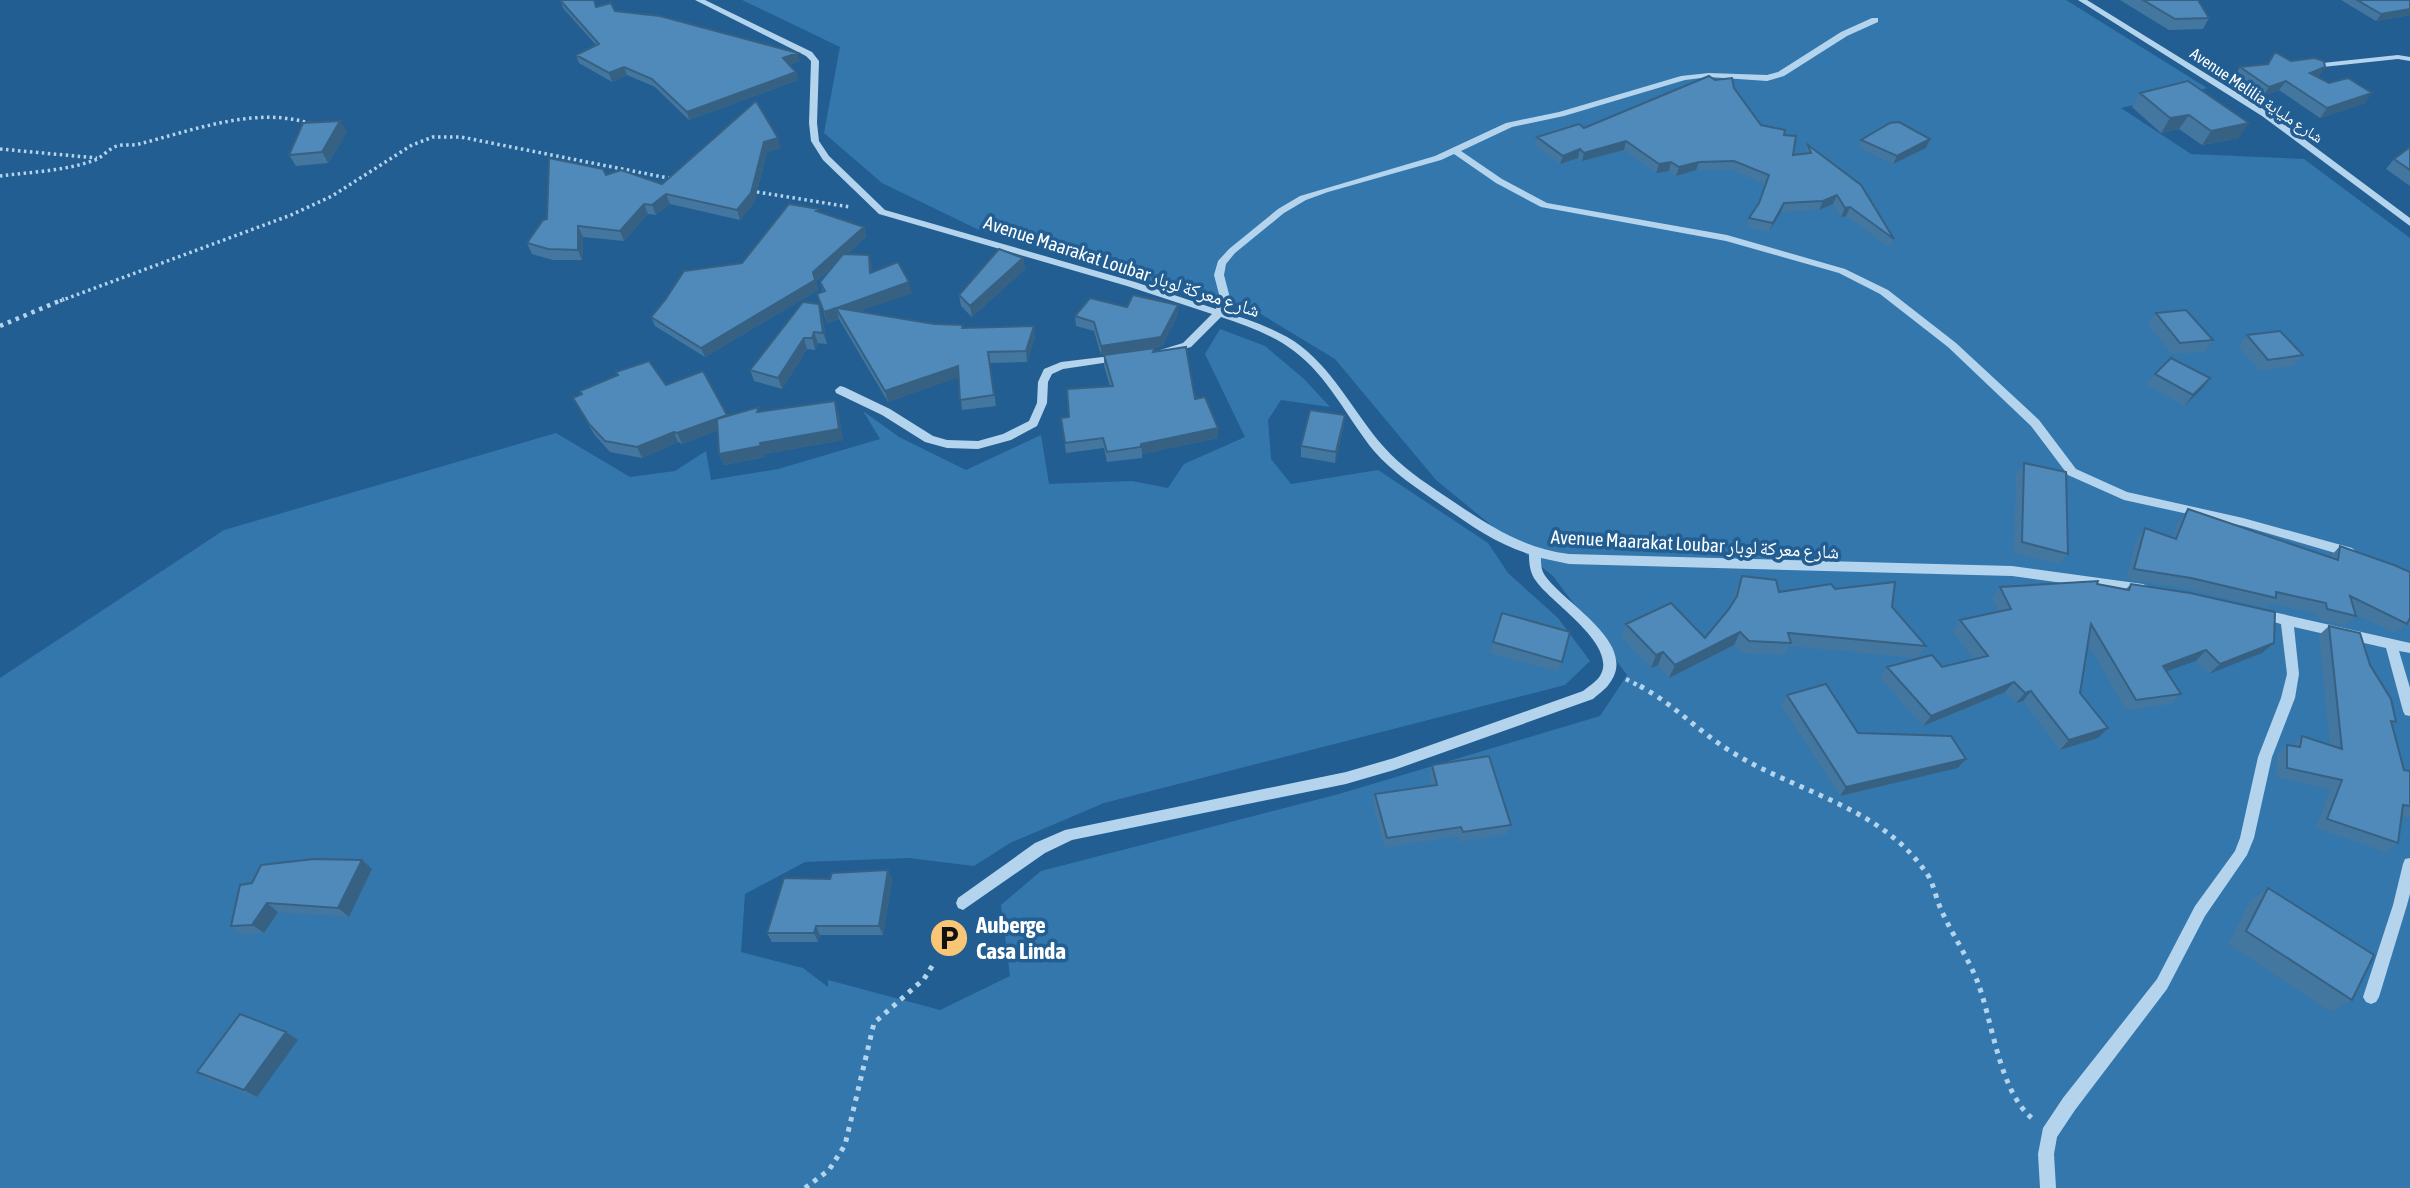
<svg xmlns="http://www.w3.org/2000/svg" width="2410" height="1188" font-family="'Asap Condensed','Noto Naskh Arabic',sans-serif">
<style>
.green{fill:#3377ad}
.lines{fill:none;stroke-linecap:round;stroke-linejoin:round}
.path-far2{stroke:#b4d4ed;stroke-width:3.5;stroke-dasharray:2.5 3.5;stroke-linecap:butt}
.path-far1{stroke:#b4d4ed;stroke-width:4.5;stroke-dasharray:3.5 5;stroke-linecap:butt}
.path{stroke:#b4d4ed;stroke-width:5;stroke-dasharray:4.5 6;stroke-linecap:butt}
.minor{fill:#b4d4ed;fill-rule:evenodd}
.wall{fill:#4477a0}
.shaded-wall{fill:#376182}
.building{fill:#4f8aba;stroke:#376182;stroke-width:2}
.labels{text-anchor:middle;stroke-width:7;stroke-linejoin:round;paint-order:stroke}
.far-street-label{font-size:16px;fill:#fff;stroke:#225e92}
.street-label{font-size:19px;fill:#fff;stroke:#225e92}
.near-poi-label{font-size:23px;font-weight:bold;fill:#fff;stroke:#225e92;text-anchor:start}
</style>
<rect width="100%" height="100%" fill="#225e92"/>
<path class="green" d="M742 0H2066L2207 88 2121 108 2191 154 2304 159 2410 238V1188H0V678L224 530 556 433 630 477 675 471 706 451 711 480 778 469 880 439 863 411 899 437 966 470 1041 435 1049 484 1132 481 1168 488 1184 464 1245 437 1205 354 1220 329 1265 346 1304 379 1330 407 1281 400 1268 420 1271 459 1291 484 1378 470 1488 543 1508 573 1558 618 1590 661 1565 685 1104 803 1010 843 974 866 909 858 805 862 745 894 741 952 803 968 828 987V980L940 1010 1010 976 1001 905 1041 871 1339 794 1600 716 1627 675 1553 576 1436 480 1335 359 1259 313 979 230 882 183 824 133 840 47Z"/>
<g class="lines">
<path class="path-far2" d="M0 149 97 158
M0 176C31 172 65 171 95 160 103 157 109 148 117 146 124 144 132 146 139 144 191 131 258 105 311 124
M751 191 850 207
M60 301 291 215 332 196 412 145 433 137H461L673 179"/>
<path class="path-far1" d="M0 326 64 299
M1626 679 1643 688"/>
<path class="path" d="M1640 686C1675 705 1701 734 1735 754 1801 794 1885 808 1929 877 1934 886 1936 898 1940 907 1950 931 1966 954 1976 978 1993 1019 1998 1091 2033 1119
M805 1188 829 1170 845 1145 874 1023 924 979 934 963"/>
<path class="minor" d="M695 0H705L812 52 819 61 817 123 819 141 829 156 885 210 1135 282 1216 309 1220 298 1214 275 1218 261 1229 249 1278 209 1300 196 1435 156 1506 123 1559 112 1681 76 1709 73 1767 75 1778 72 1841 32 1872 18H1878V22L1847 36 1784 76 1767 81 1709 77 1685 80 1564 116 1512 127 1461 151 1502 179 1547 203 1727 235 1845 269 1888 290 1956 343 2039 420 2076 469 2127 492 2243 518 2352 548 2358 553 2352 558 2243 526 2124 500 2068 475 2031 426 1948 347 1880 294 1839 273 1726 241 1541 207 1496 183 1454 154 1441 160 1328 192 1306 200 1284 213 1235 253 1226 264 1224 275 1230 298 1225 312C1250 320 1282 331 1302 347 1336 374 1355 414 1383 446 1401 467 1423 481 1445 496 1485 523 1521 548 1569 554L2012 566 2143 584 2147 586 2149 589 2147 592 2143 594 2012 576 1569 564 1541 558C1541 563 1541 569 1544 574 1561 602 1641 643 1609 684 1605 690 1598 694 1593 699L1394 770 1346 784 1072 840 1045 853 963 910 958 908 956 903 958 898 1035 843 1065 830 1346 772 1394 758 1583 691C1588 687 1596 682 1600 676 1619 645 1551 603 1536 581 1530 573 1529 564 1529 554 1496 544 1469 524 1441 505 1417 488 1393 473 1374 451 1348 419 1328 376 1294 351 1273 335 1245 325 1221 317L1191 347 1161 356 1157 355V351L1183 343 1212 314 1127 286 879 214 823 160 811 141 809 123 811 61 806 56Z
M2078 0H2087L2268 112 2410 218V226L2262 116Z
M2398 55 2410 57V61L2398 59 2313 68 2309 66 2313 64Z
M1119 355 1124 358 1123 360 1063 369 1052 374 1048 382 1047 403 1037 426 1011 440 978 449 947 448 925 442 882 415 836 393 835 390 840 386 844 387 890 409 933 436 947 440 978 441 1003 434 1029 421 1037 403 1038 382 1044 369 1061 362Z
M2260 609 2410 643V653L2399 651 2410 688V716L2405 715 2403 711 2386 648 2294 627 2299 674 2295 698 2272 757 2254 838 2247 855 2205 916 2167 989 2075 1110 2057 1137 2054 1154 2056 1188H2040L2038 1154 2043 1128 2063 1098 2157 979 2195 906 2235 851 2240 838 2258 757 2281 698 2287 674 2281 624 2256 617 2254 614 2256 611Z
M2410 858V894L2407 905 2379 997 2376 1002 2371 1004 2366 1002 2363 997 2393 905 2403 864 2405 859Z"/>
</g>
<path class="wall" d="M560 0 615 11 800 61 789 65 796 72 798 80 689 120 655 87 627 75 612 82 579 63 576 55 596 45 563 8Z
M2120 0H2198L2209 18 2203 29 2169 30Z
M2341 0H2410V15L2376 21Z
M2291 61 2325 67 2318 77 2365 103 2320 118 2279 90 2263 96 2234 77 2240 67Z
M1715 80 1734 88 1761 125 1784 135 1793 155 1804 154 1808 145 1894 239 1889 247 1846 216 1841 217 1833 204 1819 210 1781 212 1769 232 1746 227 1749 218 1758 204 1765 184 1731 170H1696L1676 176 1669 171 1656 173 1624 150 1582 161 1578 158 1560 164 1536 146 1537 137 1584 128Z
M2140 93 2239 138 2202 145 2179 129 2161 133 2132 107Z
M756 101 781 148 767 152 754 203 740 220 670 204 656 215 648 214 624 241 583 237 582 260H553L532 254 527 243 547 219 606 175 662 184Z
M347 132 328 163 296 166 289 155Z
M1930 139 1926 148 1893 164 1858 148 1861 140Z
M2410 147V186L2386 169 2394 159Z
M820 212 864 227 866 237 847 254 872 265V272L912 293 859 311 934 324 1035 337 1027 362 990 363 996 406 962 410 958 377 888 402 839 319 827 323 817 294 823 292 820 282 832 267 816 281 818 290 705 357 655 326 651 317 742 263Z
M1023 258 1025 269 972 317 961 306 959 295Z
M819 304 822 316 827 344 818 343 815 350 807 349 782 389 754 381 750 370Z
M1127 307 1178 314 1162 346 1101 355 1094 331 1076 326 1075 316Z
M2156 313 2213 340 2205 352 2172 354 2148 324Z
M2247 335 2303 355 2293 366 2259 371 2238 346Z
M1155 348V352L1195 399 1218 428V438L1142 454V458L1107 462 1104 448 1066 453 1061 418 1069 417 1110 386 1104 366V355Z
M2155 374 2210 378 2202 389 2184 406 2146 385Z
M666 385 727 416 761 411 838 412 843 440 764 454 765 457 724 465 719 454 718 430 682 444 678 442 642 458 610 452 594 434 573 398 581 395 580 391Z
M1344 425 1335 463 1301 457V446Z
M2024 463 2068 554 2059 564 2014 553 2016 474Z
M2188 509 2330 557 2340 546 2410 572V626L2406 624 2395 633 2355 614 2356 616 2345 626 2317 619 2316 613 2270 603 2266 608 2182 588 2126 579 2137 538 2145 528 2172 538 2179 520Z
M1742 576 1779 592 1835 589 1892 607 1926 646 1917 658 1789 646 1784 655 1742 653 1734 645 1669 678 1658 665 1651 668 1621 637 1626 624 1705 638 1729 609 1731 606 1736 589Z
M2097 584 2126 589 2131 584 2274 643 2262 653 2209 674 2196 661 2166 671 2181 694 2171 704 2126 710 2088 644 2080 693 2108 728 2098 738 2060 750 2023 701 2016 703 2005 692 1923 726 1880 678 1887 667H1942L1974 659 1952 631 1960 620 1999 611 1992 598 2000 587Z
M1502 613 1562 662 1558 672 1490 653Z
M2329 626 2370 665 2396 722 2392 725 2404 770 2410 771V818L2401 816 2398 843 2385 852 2316 828 2330 789 2276 777 2277 754 2287 745 2291 746 2302 736 2330 745 2319 635Z
M1787 695 1858 733 1966 759 1958 768 1840 796 1781 705Z
M1432 765 1511 825 1507 834 1460 842 1458 836 1385 848 1373 804 1375 794 1432 786 1429 775Z
M362 860 372 869 349 917 278 912 264 933 243 935 231 926 240 885Z
M888 870 892 879 883 935H820L818 942H772L767 933 830 879Z
M2268 888 2352 1000 2331 1012 2228 944 2250 901Z
M286 1032 298 1040 257 1097 210 1080 197 1072Z"/>
<path class="shaded-wall" d="M2410 9V15L2376 21 2381 14Z
M798 53 800 61 785 67 783 58Z
M624 67 627 75 612 82 609 73Z
M2325 67 2319 77 2304 82 2310 73Z
M796 72 798 80 689 120 687 112Z
M2286 81 2279 90 2263 96 2269 87Z
M2372 93 2365 103 2320 118 2327 108Z
M2189 115 2179 129 2161 133 2170 118Z
M340 121 347 132 328 163 322 152Z
M2249 123 2239 138 2202 145 2211 131Z
M778 138 781 148 767 152 754 203 740 220 737 210 764 142Z
M1930 139 1926 148 1893 164 1897 156Z
M1626 141 1624 150 1582 161 1584 153Z
M1580 149 1578 158 1560 164 1563 156Z
M1671 162 1669 171 1656 173 1659 164Z
M1699 162 1696 170 1676 176 1679 167Z
M666 194 670 204 656 215 652 205Z
M1837 195 1833 204 1819 210 1823 201Z
M1784 203 1781 212 1769 232 1773 223Z
M644 204 648 214 624 241 620 231Z
M1850 207 1846 216 1841 217 1845 208Z
M578 226 583 237 582 260 578 250Z
M864 227 866 237 816 281 818 290 705 357 701 348 813 272Z
M869 255 872 265V284L870 273Z
M1023 258 1025 269 972 317 970 306Z
M909 282 912 293 841 318 837 308Z
M819 304 822 316 827 344 823 333Z
M1178 305V314L1162 346 1101 355V346Z
M836 308 839 319 827 323 824 312Z
M1034 326 1035 337 1027 362 1026 351Z
M814 332 818 343 815 350 812 338Z
M804 338 807 349 782 389 778 378Z
M958 366 960 377 888 402 885 391Z
M2210 378 2202 389 2184 406 2193 395Z
M835 401 838 412 843 440 764 454 765 457 724 465 719 454 760 443Z
M727 415 731 425 682 444 677 433Z
M1345 415 1344 425 1335 463 1336 452Z
M1218 428V438L1142 454 1141 444Z
M674 432 678 442 642 458 637 447Z
M1740 632 1734 645 1669 678 1675 665Z
M2274 643 2262 653 2209 674 2220 664Z
M2206 650 2196 661 2153 676 2163 666Z
M1663 652 1658 665 1651 668 1656 655Z
M2014 682 2005 692 1923 726 1931 716Z
M2031 691 2023 701 2016 703 2025 693Z
M2108 728 2098 738 2060 750 2069 740Z
M1966 759 1958 768 1840 796 1846 787Z
M362 860 372 869 349 917 338 908Z
M888 870 892 879 883 935 879 926Z
M267 903 278 912 264 933 252 925Z
M816 926 820 935 818 942 814 933Z
M286 1032 298 1040 257 1097 244 1090Z"/>
<path class="building" d="M560 0H594L596 7 611 3 615 11 660 16 798 53 783 58 796 72 687 112 652 79 624 67 609 73 576 55 599 44Z
M2143 0H2198L2209 18 2175 19Z
M2357 0H2410V9L2381 14Z
M2275 52 2291 61 2314 58 2324 61 2325 67 2310 73 2329 83 2348 78 2372 93 2327 108 2286 81 2269 87 2240 67 2268 64Z
M1709 76 1715 80 1732 78 1734 88 1761 125 1785 130 1784 135 1796 136 1793 155 1811 153 1808 145 1861 185 1894 239 1850 207 1845 208 1837 195 1823 201 1784 203 1773 223 1749 218 1759 203 1769 175 1734 161 1699 162 1679 167 1671 162 1659 164 1626 141 1584 153 1580 149 1563 156 1537 137 1579 124 1584 128Z
M2188 81 2249 123 2211 131 2189 115 2170 118 2140 93Z
M756 101 778 138 764 142 751 193 737 210 666 194 652 205 644 204 620 231 578 226V250L548 249 527 243 543 220 547 219 549 158 603 169 606 175 621 170 662 184Z
M340 121 322 152 289 155 303 123Z
M1899 122 1930 139 1897 156 1861 140 1890 123Z
M2410 147V170L2394 159Z
M789 204 819 209 816 211 864 227 813 272 815 280 701 348 651 317 665 300 684 271 742 263Z
M999 249 1023 258 970 306 959 295Z
M843 254 869 255 870 273 898 262 909 282 837 308 934 324 963 325 962 328 1034 326 1026 351 988 352 994 395 960 400 958 366 885 391 836 308 824 312 817 294 825 291 820 282Z
M1133 295 1178 305 1161 337 1101 346 1094 322 1075 316 1090 298 1127 307Z
M803 302 819 304 823 333 814 332 812 338H804L778 378 750 370Z
M2186 310 2213 340 2180 343 2156 313Z
M2280 331 2303 355 2268 360 2247 335Z
M1186 347 1195 399 1205 397 1218 428 1141 444V447L1107 452 1103 438 1065 443 1061 418 1069 417 1067 389 1113 386 1104 355 1155 348 1153 352Z
M2171 358 2210 378 2193 395 2155 374Z
M649 361 666 385 703 371 727 415 677 433 674 432 637 447 605 441 589 424 573 398 582 394 580 391 618 375 616 372Z
M835 401 839 429 760 443 761 446 719 454 717 419 759 407 757 412Z
M1310 410 1345 415 1336 452 1301 446Z
M2024 463 2066 472 2068 554 2022 542Z
M2188 509 2338 560 2340 546 2394 565 2410 572V618L2407 624 2350 596 2356 616 2327 609 2326 603 2276 592V598L2191 578 2134 569 2145 528 2176 539Z
M1742 576 1776 580 1779 592 1831 584 1835 589 1895 582 1892 607 1926 646 1788 633 1791 643 1749 641 1740 632 1675 665 1663 652 1656 655 1626 624 1671 603 1705 638 1729 609 1737 596Z
M2098 581 2097 584 2129 590 2131 584 2190 593 2275 612 2274 643 2220 664 2206 650 2163 666 2181 694 2136 700 2091 624 2080 693 2108 728 2069 740 2031 691 2025 693 2014 682 1931 716 1887 667 1932 655 1942 667 1988 656 1960 620 2011 609 2000 587Z
M1502 613 1570 632 1562 662 1493 642Z
M2329 626 2360 633 2370 665 2391 699 2396 722 2391 721 2404 770 2410 771V806L2403 805 2398 843 2327 819 2342 780 2287 768V745L2300 747 2302 736 2342 749Z
M1826 684 1858 733 1951 736 1966 759 1846 787 1787 695Z
M1489 756 1511 825 1463 832 1461 827 1387 838 1375 794 1437 785 1432 765Z
M314 859 362 860 338 908 267 903 252 925 231 926 240 885 252 883 261 865Z
M888 870 879 926H816L814 933H767L784 878 830 879 832 873Z
M2268 888 2374 955 2352 1000 2246 931Z
M240 1014 286 1032 244 1090 197 1072Z"/>
<defs>
<g id="parking-disc" transform="scale(2.0125)"><circle r="9.5" fill="#f9c576" stroke="#225e92"/><path d="M-3.5-5.5H1a3.5 3.5 0 0 1 0 7H-1V5.5H-3.5ZM-1-3.4V-.6H.8a1.4 1.4 0 0 0 0-2.8Z" fill="#111"/></g>
</defs>
<g fill-rule="evenodd">
<use href="#parking-disc" x="949" y="938"/>
</g>
<g class="labels">
<g class="far-street-label">
<text transform="translate(2257 95) rotate(34)" y="6">Avenue Melilia شارع ملياية</text>
</g>
<g class="street-label">
<text transform="translate(1122 266) rotate(18)" y="7">Avenue Maarakat Loubar شارع معركة لوبار</text>
<text transform="translate(1695 544) rotate(3)" y="7">Avenue Maarakat Loubar شارع معركة لوبار</text>
</g>
<g class="near-poi-label">
<text x="976" y="933">Auberge<tspan x="976" dy="26">Casa Linda</tspan></text>
</g>
</g>
</svg>
